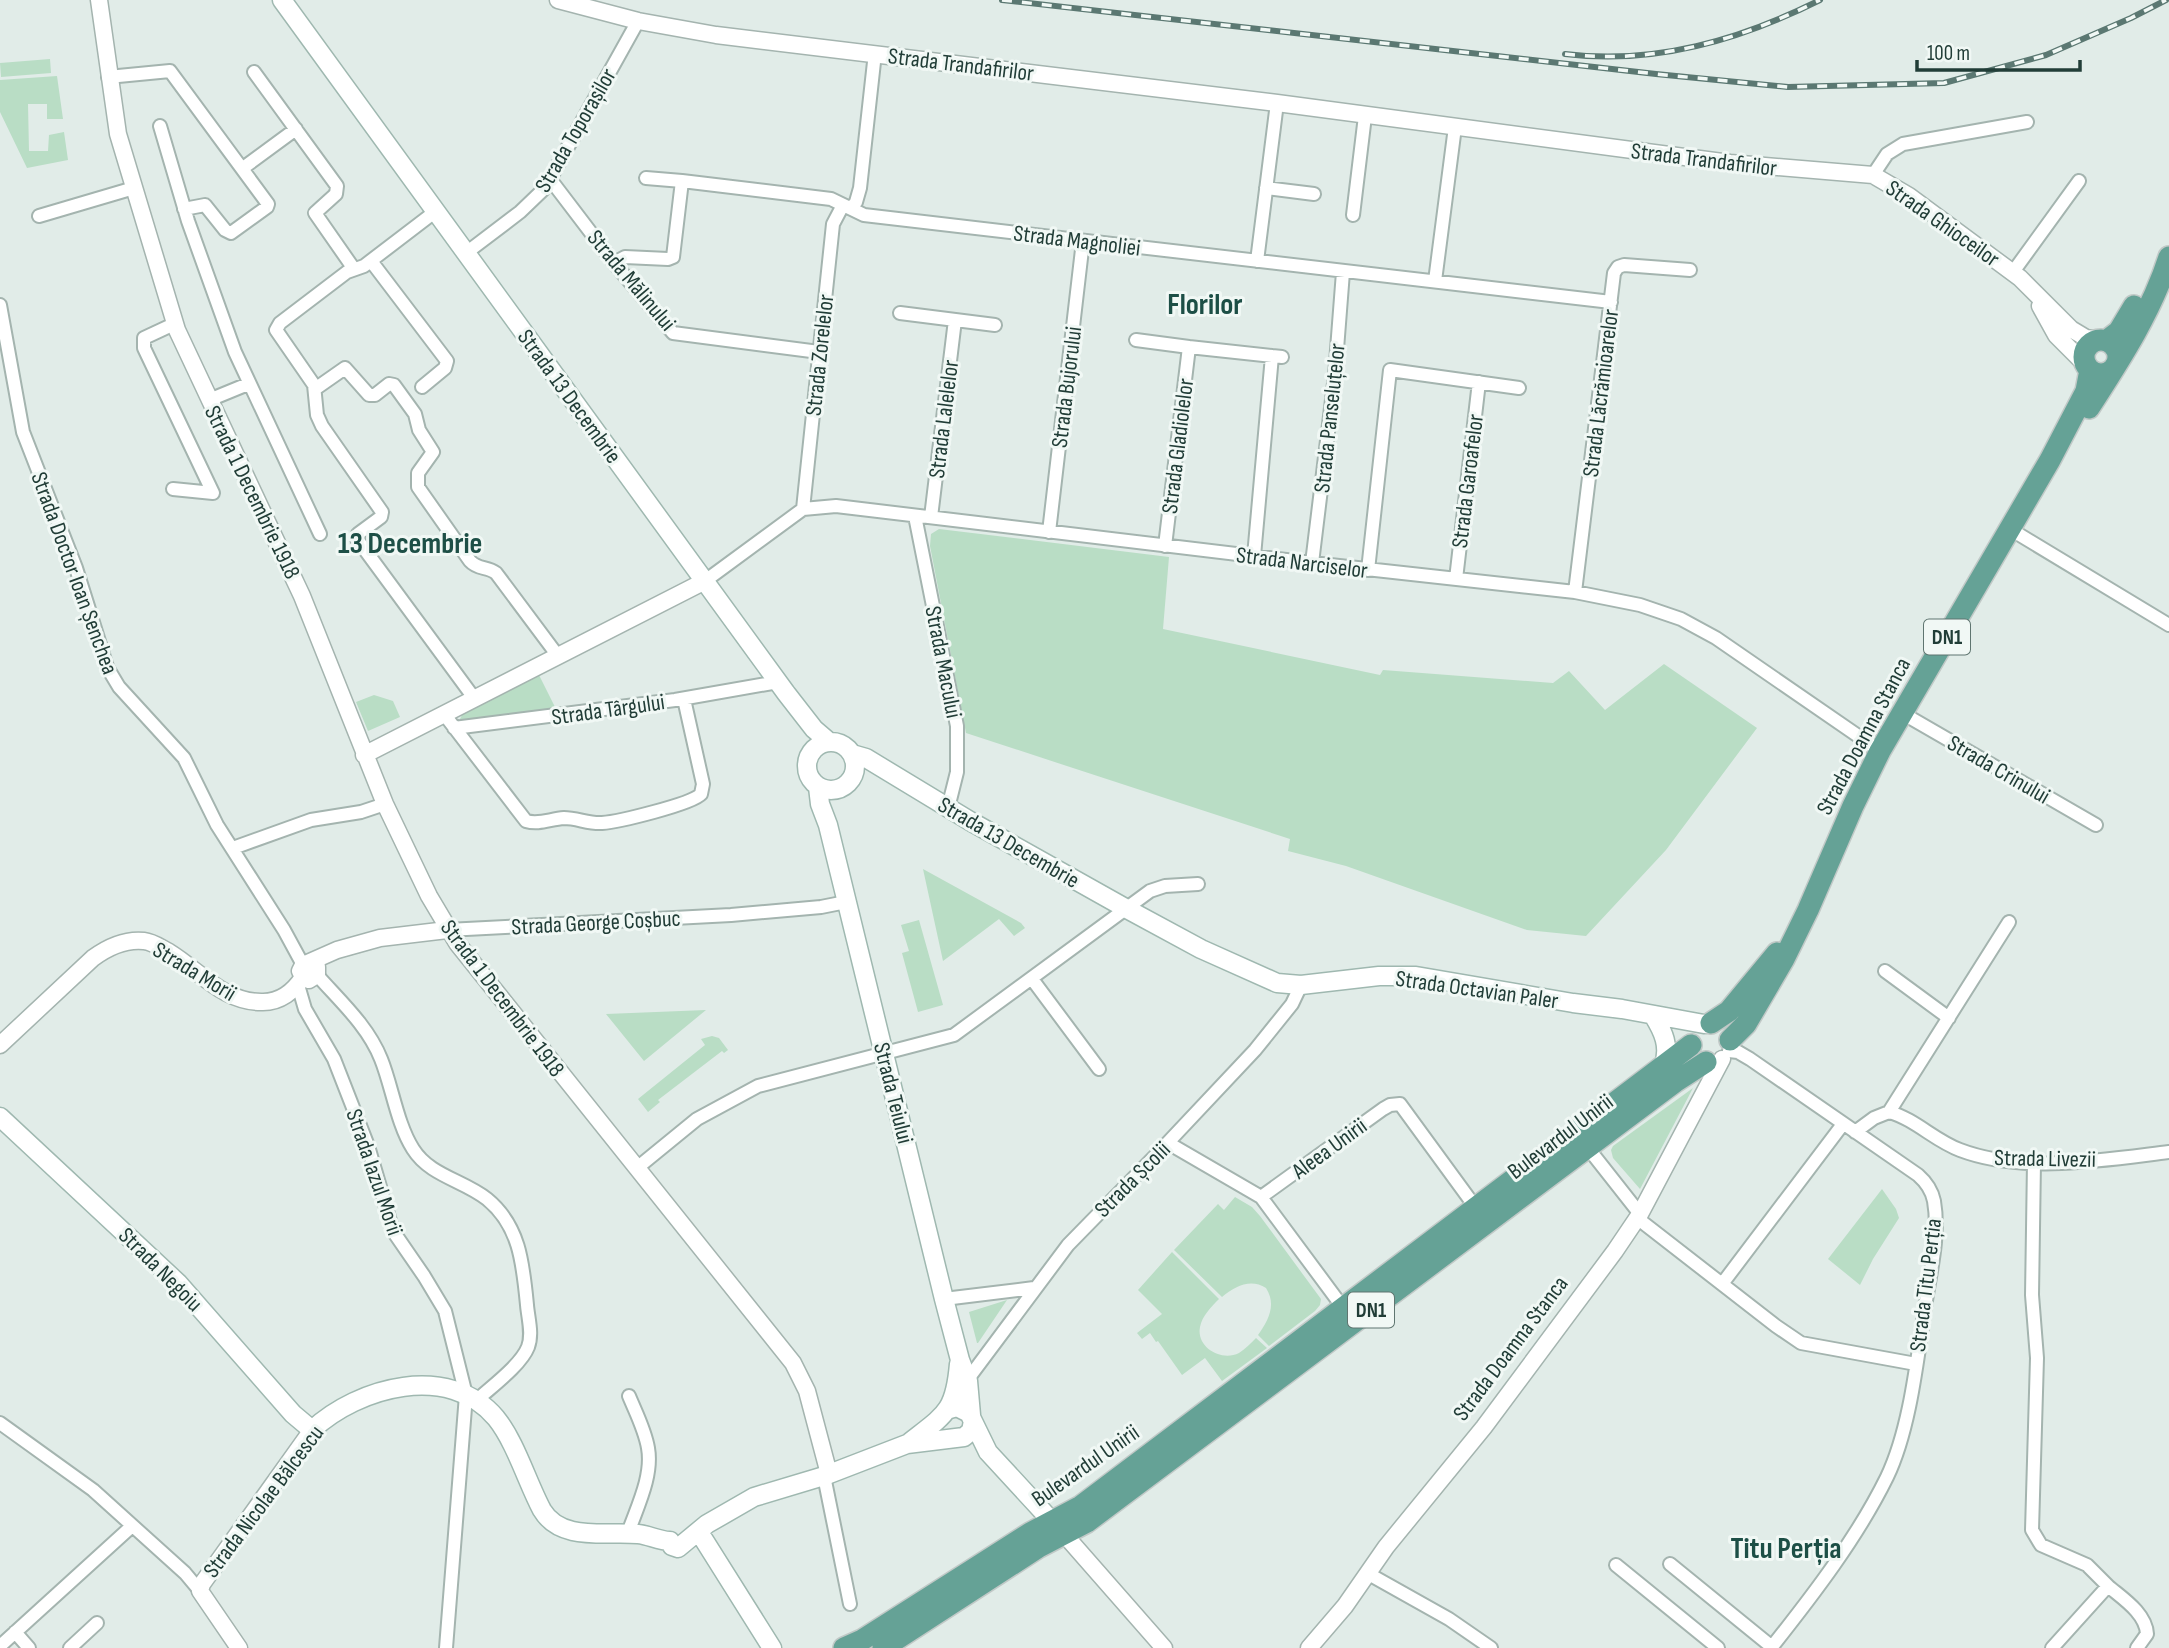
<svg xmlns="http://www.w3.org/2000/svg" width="2169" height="1648" font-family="'Sofia Sans Condensed',sans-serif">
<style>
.green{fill:#b9ddc5}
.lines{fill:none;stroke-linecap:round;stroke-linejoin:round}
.minor-casing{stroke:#a4b4af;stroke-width:16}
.tertiary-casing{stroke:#a4b4af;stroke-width:19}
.secondary-casing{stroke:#9fb8b0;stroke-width:21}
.primary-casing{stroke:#c1c9c7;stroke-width:24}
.minor{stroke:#fff;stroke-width:12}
.tertiary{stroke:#fff;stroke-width:16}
.secondary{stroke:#fff;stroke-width:18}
.primary{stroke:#65a296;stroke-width:21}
.rail-casing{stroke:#5b7872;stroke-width:6}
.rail{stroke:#f1f8f5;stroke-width:3.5;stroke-dasharray:10;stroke-linecap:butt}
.labels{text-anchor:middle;stroke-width:6;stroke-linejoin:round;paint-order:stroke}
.shield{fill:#f1f8f5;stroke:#5f7570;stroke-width:2}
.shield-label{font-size:21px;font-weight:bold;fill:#213d37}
.street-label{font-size:23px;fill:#213d37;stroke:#f1f8f5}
.district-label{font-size:30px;font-weight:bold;fill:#1d4f46;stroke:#f1f8f5}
</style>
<rect width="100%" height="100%" fill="#e1ece8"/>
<path class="green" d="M50 59 51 73 1 77 0 63Z
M57 76 63 119H47V104H28L29 151H48L49 135 64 132 68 160 27 168 0 112V80Z
M939 529 1169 557 1163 629 1380 675 1383 670 1553 683 1569 671 1605 710 1664 664 1757 728 1666 850 1586 936 1527 930 1346 866 1288 851 1290 839 966 733 930 546 931 534Z
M539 675 557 711 465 721 460 719 463 713Z
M374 695 393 701 400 717 368 731 356 702Z
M923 869 1021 923 1025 928 1014 936 999 919 943 961Z
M919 920 943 1005 918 1012 902 953 909 951 901 925Z
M706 1010 644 1061 606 1014Z
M712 1036 719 1038 728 1050 724 1053 722 1051 658 1100 660 1102 648 1112 638 1099 705 1045 701 1039Z
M1693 1088 1640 1189 1613 1158 1611 1150 1613 1146Z
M1882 1189 1896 1209 1899 1218 1873 1259 1860 1285 1828 1259Z
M1235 1197 1252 1207 1260 1216 1321 1299 1320 1305 1315 1311 1269 1346 1258 1335C1268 1321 1277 1305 1266 1288 1251 1278 1235 1286 1222 1297L1174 1250 1218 1204 1224 1210Z
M1172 1252 1219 1299C1211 1307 1202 1316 1200 1327 1196 1347 1221 1362 1239 1353 1245 1349 1251 1343 1256 1338L1267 1348 1222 1381 1205 1358 1182 1375 1158 1341 1156 1342 1150 1333 1142 1339 1137 1333 1162 1314 1138 1290Z
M1007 1300 978 1343H977L969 1312Z"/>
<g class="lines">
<g class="minor-casing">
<path id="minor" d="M254 72 337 186 336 194 315 213 354 269
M108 77 170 71 268 204 267 207 231 233 225 230 205 205 184 209
M160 126 188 221 235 352 320 534
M243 168 296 129
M1873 175 1887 154 1903 144 2027 122
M646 178 682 181
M550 179 614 263 673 333 819 352
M1266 188 1314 194
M851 208 856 202 860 188 875 53
M436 211 364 266 347 272 280 323 276 330 314 385 317 415 322 426 382 512 381 517 358 534 357 539 474 698
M1353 215 1365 116
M39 216 134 188
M466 253 520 212 545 188 638 21
M371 261 447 361 445 368 422 387
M1257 261 1277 103
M614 263 625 257 668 259 673 257 682 181 831 199 864 215 1611 302
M2013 272 2079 181
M1435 281 1455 127
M0 305 23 432 76 568 107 667 119 687 184 758 217 825 284 930 303 965
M900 313 995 325
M1136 340 1189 347 1165 546
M1189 347 1282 357
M315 389 345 368 369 395H375L389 384 394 385 415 414 419 430 433 452 418 473V487L470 561C478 570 487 566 496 573L558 656
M209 400 248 384
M173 489 213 493 144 348V338L174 324
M803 509 833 224 843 205
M915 516 957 726V772L948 808
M931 517 955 320
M2010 529 2169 625
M1049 532 1083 241
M1254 556 1272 356
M1312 563 1335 375 1343 272
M1368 570 1390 370 1519 388
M1456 579 1479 382
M705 581 803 509 836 506 1312 563 1575 592 1640 605 1681 619 1716 638 1880 751
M1575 592 1614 273 1618 267 1624 265 1690 270
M1902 713 2096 825
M444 714 526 821C539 825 550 819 564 818 577 818 589 824 602 823 618 822 692 804 701 794L703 784 684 699
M454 728 675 700 778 682
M233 848 311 820 361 812 385 804
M447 930 731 915 821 907 846 902
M1885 971 1949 1018
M317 975C340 1001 368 1026 381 1059 392 1086 397 1124 413 1149 430 1176 463 1180 487 1199 520 1226 523 1264 527 1305 528 1318 533 1334 528 1347 521 1365 491 1387 477 1400
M1032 979 1099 1069
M298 985 305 1009 334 1059 368 1146 393 1231 424 1276 445 1311 466 1395 446 1648
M1729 1051 1738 1052 1750 1059 1918 1175C1926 1182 1932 1191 1934 1201 1940 1236 1930 1273 1925 1307 1917 1360 1910 1429 1887 1477 1857 1538 1813 1595 1771 1648
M1889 1112 2009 922
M1855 1132 1874 1118 1889 1112C1915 1119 1935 1141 1960 1150 2023 1174 2104 1160 2169 1152
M1168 1143 1261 1197 1347 1313
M1588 1148 1640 1214
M2034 1162 2032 1295 2037 1358 2032 1530 2041 1545 2087 1565 2108 1586
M637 1168 697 1119 758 1086 954 1035 1150 891 1165 886 1198 884
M1261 1197 1383 1109 1390 1105 1400 1104 1476 1208
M1637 1218 1776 1326 1801 1343 1916 1364
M1722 1284 1843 1124
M944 1299 1034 1288
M968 1379 1068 1245 1159 1152 1255 1050 1292 1004 1301 985
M0 1423 93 1490 185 1573 200 1591
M824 1476 850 1604
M628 1533C637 1507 653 1476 648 1448 645 1430 636 1413 629 1396
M1670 1564 1772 1647
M1616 1565 1718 1648
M1367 1573 1449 1619 1491 1648
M15 1632 29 1648
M0 1646 132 1526
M70 1648 97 1623
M2052 1648 2108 1586C2122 1598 2146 1613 2147 1634L2137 1648"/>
</g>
<g class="tertiary-casing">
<path id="tertiary" d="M99 0 118 134 177 330 302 596 385 804 429 896 457 943 793 1363 807 1391 829 1474
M558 0 638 21 716 35 1277 103 1730 163 1873 175 1909 196 2020 278 2071 329 2086 338 2100 340
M2040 306 2056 335 2085 364
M364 755 705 581
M303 977 300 971 303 965 337 950 380 938 447 930
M303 977 309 980 317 975V967L309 963
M0 1045 93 958C108 947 125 939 144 941 153 942 161 948 169 952 200 971 224 1003 263 1002 280 1002 294 991 303 977
M1064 1534 1164 1648
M239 1648 200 1591 202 1584 312 1430
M1309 1648 1345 1606 1386 1547 1484 1427 1615 1251 1640 1214 1722 1059"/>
</g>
<g class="secondary-casing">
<path id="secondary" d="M282 0 786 693 814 729 828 741
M807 766a24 24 0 1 1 48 0a24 24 0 1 1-48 0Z
M852 754 866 758 970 821 1127 909 1201 949 1277 983 1301 985 1379 976H1416L1573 1003 1622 1009 1704 1024
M818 787 820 804 828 825 944 1299 960 1360 968 1381 971 1415
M1653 1015C1663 1031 1671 1047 1663 1067
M0 1117 178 1283 293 1414 312 1430C358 1387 449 1362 496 1418 516 1443 527 1482 542 1510 561 1542 606 1531 638 1534 649 1535 659 1541 670 1541L672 1546 678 1548 707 1524 754 1497 824 1476 907 1444 964 1437 971 1431 973 1421
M947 1410 957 1407 969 1413 988 1452 1059 1529
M910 1442C946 1414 955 1411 959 1364
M699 1532 772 1648"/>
</g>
<g class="primary-casing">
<path id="primary" d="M2084 357a17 17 0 1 1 34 0a17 17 0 1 1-34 0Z
M2106 341 2119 331 2134 306
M2089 408C2120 360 2152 311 2169 257
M1711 1023 1729 1011 1777 953
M1730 1040 1746 1024 1784 959 1808 910 1853 806 1880 751 2050 460 2086 391 2090 370
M844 1648 862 1640 1030 1533 1081 1506 1691 1045
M883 1648 1039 1547 1087 1522 1675 1082 1706 1062"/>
</g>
<use href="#minor" class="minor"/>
<use href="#tertiary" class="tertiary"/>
<use href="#secondary" class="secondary"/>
<use href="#primary" class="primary"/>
<g class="rail-casing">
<path id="rail" d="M1002 0 1656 74 1788 87 1944 83 2046 55 2131 18 2166 0
M1565 54C1655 65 1740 40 1820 0"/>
</g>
<use href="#rail" class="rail"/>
</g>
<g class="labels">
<g class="shield">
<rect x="1924" y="619.5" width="46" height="35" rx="5"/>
<rect x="1348" y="1292.5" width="46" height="35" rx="5"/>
</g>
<g class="shield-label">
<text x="1947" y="644">DN1</text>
<text x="1371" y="1317">DN1</text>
</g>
<g class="street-label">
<text transform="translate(961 64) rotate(7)" y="8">Strada Trandafirilor</text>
<text transform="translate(575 130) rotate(-60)" y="8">Strada Toporașilor</text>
<text transform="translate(1704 159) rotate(7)" y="8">Strada Trandafirilor</text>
<text transform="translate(1943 223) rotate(35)" y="8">Strada Ghioceilor</text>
<text transform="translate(1077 240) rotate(7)" y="8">Strada Magnoliei</text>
<text transform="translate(632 280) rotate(50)" y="8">Strada Mălinului</text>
<text transform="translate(819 355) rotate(-84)" y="8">Strada Zorelelor</text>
<text transform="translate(1066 387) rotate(-83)" y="8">Strada Bujorului</text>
<text transform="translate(1600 393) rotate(-83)" y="8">Strada Lăcrămioarelor</text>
<text transform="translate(570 396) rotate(54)" y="8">Strada 13 Decembrie</text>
<text transform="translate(1329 418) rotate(-84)" y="8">Strada Panseluțelor</text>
<text transform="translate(943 419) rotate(-83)" y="8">Strada Lalelelor</text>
<text transform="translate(1177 446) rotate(-83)" y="8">Strada Gladiolelor</text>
<text transform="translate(1467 481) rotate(-83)" y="8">Strada Garoafelor</text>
<text transform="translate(253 492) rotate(64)" y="8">Strada 1 Decembrie 1918</text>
<text transform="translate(1302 562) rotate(7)" y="8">Strada Narciselor</text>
<text transform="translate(75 573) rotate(70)" y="8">Strada Doctor Ioan Șenchea</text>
<text transform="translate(944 662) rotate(79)" y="8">Strada Macului</text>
<text transform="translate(608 709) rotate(-8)" y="8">Strada Târgului</text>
<text transform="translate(1863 736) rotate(-62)" y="8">Strada Doamna Stanca</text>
<text transform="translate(1999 769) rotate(30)" y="8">Strada Crinului</text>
<text transform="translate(1009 842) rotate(30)" y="8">Strada 13 Decembrie</text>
<text transform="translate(596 922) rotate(-3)" y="8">Strada George Coșbuc</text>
<text transform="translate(195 971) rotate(31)" y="8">Strada Morii</text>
<text transform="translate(1477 989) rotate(8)" y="8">Strada Octavian Paler</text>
<text transform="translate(503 998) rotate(53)" y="8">Strada 1 Decembrie 1918</text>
<text transform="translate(894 1093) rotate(76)" y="8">Strada Teiului</text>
<text transform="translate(1560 1136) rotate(-37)" y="8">Bulevardul Unirii</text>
<text transform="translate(1329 1148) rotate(-36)" y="8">Aleea Unirii</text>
<text transform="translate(2045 1158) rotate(1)" y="8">Strada Livezii</text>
<text transform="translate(375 1172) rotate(71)" y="8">Strada Iazul Morii</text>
<text transform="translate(1132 1179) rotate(-45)" y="8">Strada Școlii</text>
<text transform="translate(161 1269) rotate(45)" y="8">Strada Negoiu</text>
<text transform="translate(1925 1285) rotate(-83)" y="8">Strada Titu Perția</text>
<text transform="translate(1510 1348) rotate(-53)" y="8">Strada Doamna Stanca</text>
<text transform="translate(1085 1465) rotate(-35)" y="8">Bulevardul Unirii</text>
<text transform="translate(263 1501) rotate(-53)" y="8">Strada Nicolae Bălcescu</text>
</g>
<g class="district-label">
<text x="1205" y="314">Florilor</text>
<text x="410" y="553">13 Decembrie</text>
<text x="1786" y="1558">Titu Perția</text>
</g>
</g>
<path d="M1917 60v10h163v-10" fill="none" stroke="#213d37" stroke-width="3.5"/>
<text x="1927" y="60" font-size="21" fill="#213d37" stroke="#f1f8f5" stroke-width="5" paint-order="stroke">100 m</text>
</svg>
